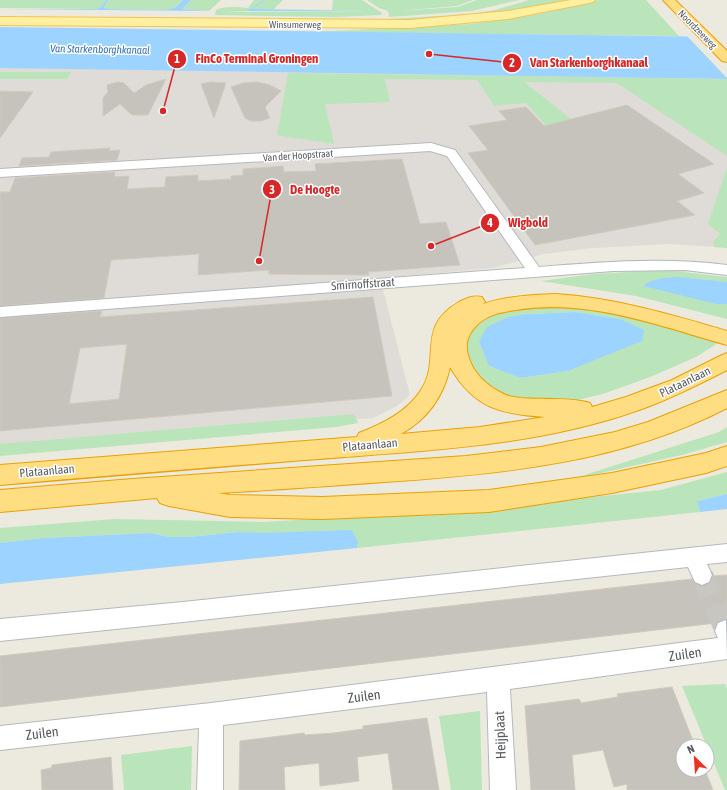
<svg xmlns="http://www.w3.org/2000/svg" width="727" height="790" font-family="'Asap Condensed',sans-serif">
<style>
.industrial{fill:#dfdcd7}
.green{fill:#bae5ba;fill-rule:evenodd}
.water{fill:#9cd4ff}
.pier{fill:#ece9df}
.building{fill:#c6c3bc;stroke:#d0cabd;fill-rule:evenodd}
.lines{fill:none;stroke-linecap:round;stroke-linejoin:round}
.street-tunnel{stroke:#c7c6c0;stroke-width:22;stroke-dasharray:22 11;stroke-linecap:butt}
.street-casing{stroke:#b5b8bd;stroke-width:2}
.primary-casing{stroke:#f3c550;stroke-width:2}
.highway-casing{stroke:#eba000;stroke-width:2}
.street{fill:#fff;fill-rule:evenodd}
.primary{fill:#ffefa1;fill-rule:evenodd}
.highway{fill:#ffde83;fill-rule:evenodd}
.labels{text-anchor:middle;stroke-width:3;stroke-linejoin:round;paint-order:stroke}
.far-street-label{font-size:10px;fill:#585c61;stroke:#fff}
.far-water-label{font-size:11px;font-style:italic;fill:#3974b2;stroke:#fff}
.street-label{font-size:12px;fill:#585c61;stroke:#fff}
.near-street-label{font-size:14px;fill:#585c61;stroke:#fff}
.leader{fill:none;stroke:#d62828;stroke-width:1.5}
.callout-dot{fill:#d62828;stroke:#fff;stroke-width:1.5}
.mark-label{font-size:12px;text-anchor:middle;font-weight:bold;fill:#fff}
.callout-label{font-size:13px;text-anchor:middle;font-weight:bold;fill:#d62828;stroke:#fff;stroke-width:3;stroke-linejoin:round;paint-order:stroke}
</style>
<rect width="100%" height="100%" fill="#ece9df"/>
<path class="industrial" d="M0 66 662 75 720 128 727 139V243L718 247 668 244 593 248 544 254 493 268 380 278 410 395 397 406 373 418 0 449Z"/>
<path class="green" d="M0 0H106L101 7 95 9 0 8Z
M108 0H183L176 7 166 10 106 9 104 7Z
M191 0H221L209 11 182 9Z
M254 0H264L247 11 218 12 374 11 332 10 333 0H362L382 13 381 15 335 17 215 15 216 10C226 6 237 7 248 8Z
M266 0H283L273 10 252 9Z
M367 0H473L457 6 396 11 458 7 477 0H519L472 11 389 17 388 11 379 8Z
M529 0H577L527 10 425 21 389 19 470 14 495 10Z
M598 0H646L679 36 311 32 471 24 539 14Z
M0 72H71L67 79H0Z
M288 73 727 79V156L617 83 524 82 588 132 555 136 526 103 494 106 477 80 385 79 390 102 325 104 334 144 281 136 277 135Z
M727 167V248L714 247 713 242 720 234 708 224Z
M665 270 727 277V319L636 296 541 281 593 274Z
M517 307H579L611 312 721 341 696 357 650 377 603 394 568 402H526L497 392 478 382 461 345 470 328 487 315ZM575 312 620 319 568 371 520 378 489 366 528 314Z
M354 414 358 423 336 427 0 456V444Z
M727 427V442L682 455 569 480 719 432Z
M727 472V494L697 501 700 512 357 548 358 542 238 532 190 537H170L150 533 43 538 0 543V528L115 519 264 522 468 510 661 490Z
M725 684 727 689V790H725L682 686Z
M480 711 482 790H451L439 716Z
M192 746 191 790H124L121 755Z"/>
<path class="water" d="M106 0H108L104 7 106 9 166 10 176 7 183 0H191L182 9 206 11 0 9H95L101 7Z
M264 0H266L252 9 374 11H216H247Z
M0 27 727 37V79L0 68Z
M678 277 727 282V304H716L643 286C652 278 666 278 678 277Z
M575 312 620 319 644 330 642 341 568 371 520 378 489 366 479 341 487 327 508 317 528 314Z
M727 494V509L700 512 697 501Z
M352 530 358 542 357 548 0 584V543L43 538 150 533 170 537H190L238 532 264 533Z"/>
<path class="pier" d="M685 34H727V78Z"/>
<path class="building" d="M166 79 148 115H132L120 104 103 116V98L108 92 107 85 118 82 124 83 134 93 146 85Z
M211 82 226 83 214 118 201 84Z
M257 82 270 85 281 91 265 107 270 118 261 121H251L245 118 231 87 243 83Z
M0 91 33 92 0 138Z
M627 105 714 164 678 174 704 193 677 201 695 215 535 245 468 153 488 150 469 126 507 120 499 111 526 107 544 126Z
M110 148 109 151 120 150 117 160 19 166 22 158 49 157 51 152Z
M402 159 420 224 446 222 460 265 368 272 369 275 269 274V270L198 275 199 254 111 260 104 298 0 306V192H10L15 178 115 172 114 177 129 176 127 189 165 187 166 177 198 175V181L231 179V176L243 175V169L283 166 284 172 316 171 315 164Z
M373 297 392 396 0 431V318L102 311 100 317ZM127 344 119 399 69 404 80 348Z
M727 575V619L716 623 0 707V656L692 579 694 583 703 586 710 583 713 576Z
M672 687 695 746H683V770H705L713 790H627V784L614 787 603 750 572 755 575 790H531L525 706 579 699 581 703 618 697 617 694Z
M427 718 439 790H393L388 753 357 757 359 781 320 786 319 763 284 767 285 790H239L240 741 304 733 305 735 334 733 363 729V726Z
M111 757 113 790H42L41 770 51 768 52 765Z"/>
<g class="lines">
<path class="street-tunnel" d="M702 575 726 631"/>
<g class="street-casing">
<path id="street" d="M431 143 455 150 539 267C602 262 664 257 727 265V275L685 270 613 271 0 317V307L525 268 447 156 430 151 0 177V169Z
M727 544V562L707 564 712 575 709 582 702 585 695 582 688 567 183 622 0 641V619L183 602Z
M726 620 727 659 510 689 516 790H490L487 692 223 725V790H197L199 728 0 750V726L211 703 718 638 715 631 718 623Z"/>
</g>
<g class="primary-casing">
<path id="primary" d="M571 0H595L593 2 589 3 508 19 410 28 0 25V17L410 20 508 11Z"/>
</g>
<g class="highway-casing">
<path id="highway" d="M663 0H675L727 51V62L722 61Z
M556 294C615 298 670 314 727 331V345C659 326 588 298 516 310 503 312 490 314 479 323 470 331 464 342 468 355 473 374 488 387 506 395 510 397 516 397 520 398 542 400 571 397 590 403L592 407 626 397 672 380 720 356 727 353V370C698 385 670 399 639 410 532 448 416 451 305 460 203 468 101 476 0 485V465L357 437 359 433C382 424 407 412 421 390 442 358 415 327 459 302 467 298 473 295 482 297L485 302 483 304C507 296 531 295 556 294ZM450 367C474 408 500 414 545 417L480 427 401 434C428 419 444 395 450 367Z
M727 390V408C621 463 501 474 384 482 329 486 274 490 218 493L230 495 322 497 489 490 612 473 706 453 727 446V466L706 473 612 493 489 512 322 519 230 517 169 506 160 503 157 498 0 512V490L132 479 466 456 541 447 615 432 648 422Z"/>
</g>
<use href="#street" class="street"/>
<use href="#primary" class="primary"/>
<use href="#highway" class="highway"/>
</g>
<g class="labels">
<g class="far-street-label">
<text x="295" y="28">Winsumerweg</text>
<text transform="translate(698 29) rotate(45)" y="4">Noordzeeweg</text>
<text transform="translate(298 155) rotate(-4)" y="4">Van der Hoopstraat</text>
</g>
<g class="far-water-label">
<text transform="translate(100 49) rotate(1)" y="4">Van Starkenborghkanaal</text>
</g>
<g class="street-label">
<text transform="translate(363 284) rotate(-4)" y="4">Smirnoffstraat</text>
<text transform="translate(685 382) rotate(-26)" y="4">Plataanlaan</text>
<text transform="translate(370 445) rotate(-5)" y="4">Plataanlaan</text>
<text transform="translate(47 471) rotate(-5)" y="4">Plataanlaan</text>
</g>
<g class="near-street-label">
<text transform="translate(685 654) rotate(-8)" y="5">Zuilen</text>
<text transform="translate(364 696) rotate(-7)" y="5">Zuilen</text>
<text transform="translate(42 733) rotate(-7)" y="5">Zuilen</text>
<text transform="translate(500 735) rotate(-92)" y="5">Heijplaat</text>
</g>
</g>
<path class="leader" d="M163 111L177 59M429 54L512 63M259 261L272 189M431 246L490 223"/>
<g class="callout-dot">
<circle cx="163" cy="111" r="4"/>
<circle cx="429" cy="54" r="4"/>
<circle cx="259" cy="261" r="4"/>
<circle cx="431" cy="246" r="4"/>
<circle cx="177" cy="59" r="10"/>
<circle cx="512" cy="63" r="10"/>
<circle cx="272" cy="189" r="10"/>
<circle cx="490" cy="223" r="10"/>
</g>
<g class="mark-label">
<text x="177" y="63">1</text>
<text x="512" y="67">2</text>
<text x="272" y="194">3</text>
<text x="490" y="227">4</text>
</g>
<g class="callout-label">
<text x="257" y="63">FinCo Terminal Groningen</text>
<text x="589" y="67">Van Starkenborghkanaal</text>
<text x="315" y="194">De Hoogte</text>
<text x="528" y="227">Wigbold</text>
</g>
<g transform="translate(695 758) rotate(335)"><circle r="19" fill="#ffffff" stroke="#bcbec0"/>
<path d="M0-3L7 15L0 10L-7 15Z" fill="#ec3325"/>
<text y="-6" font-size="11" font-weight="bold" text-anchor="middle" fill="#585c61">N</text>
</g>
</svg>
